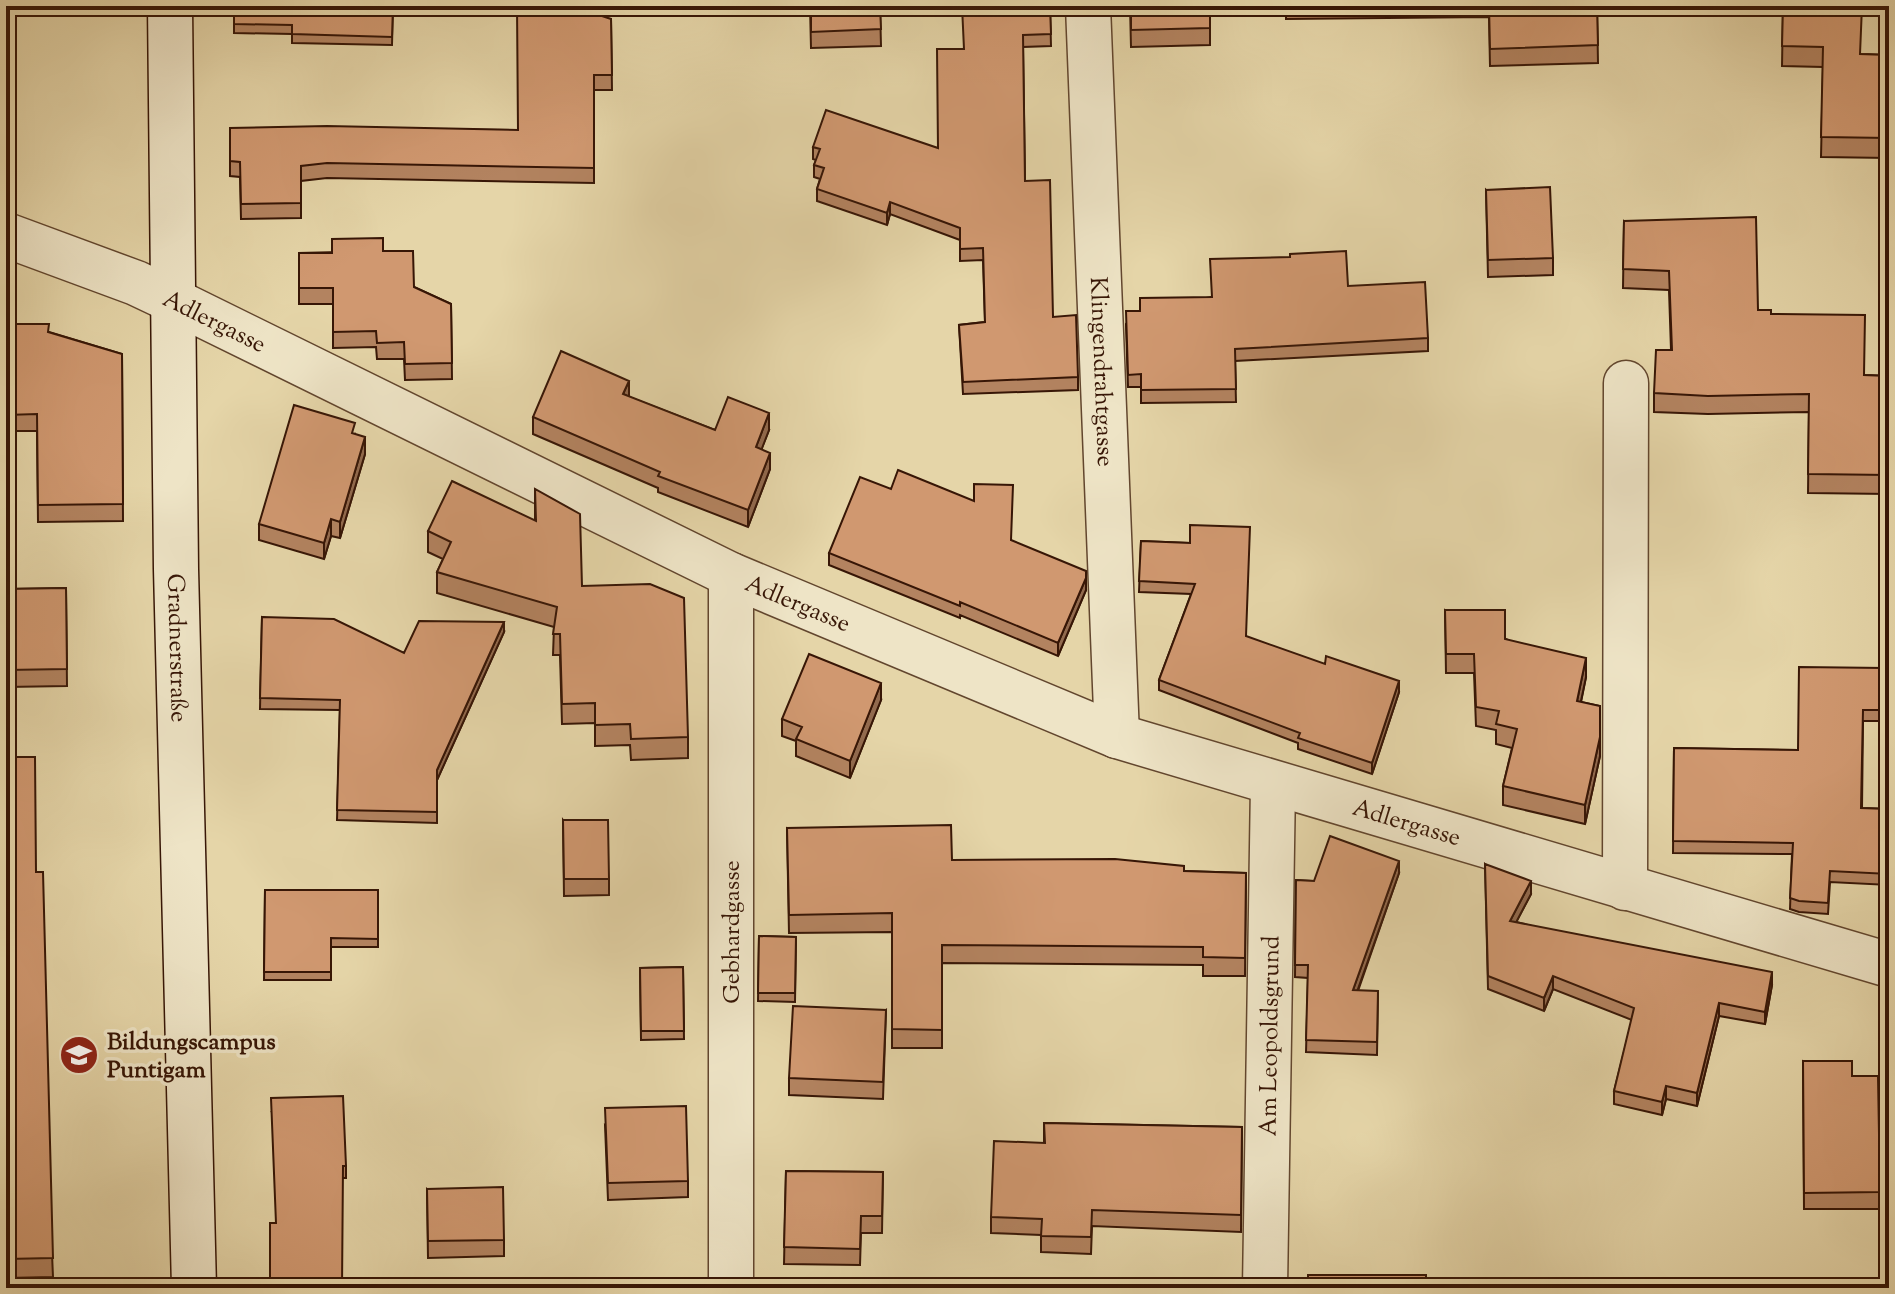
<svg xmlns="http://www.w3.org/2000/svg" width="1895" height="1294" font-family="'Sorts Mill Goudy',serif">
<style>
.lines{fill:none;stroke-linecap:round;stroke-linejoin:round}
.minor-casing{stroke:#62462e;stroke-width:47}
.secondary-casing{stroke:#371606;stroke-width:47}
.minor{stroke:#eee4c6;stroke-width:44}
.secondary{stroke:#eee4c6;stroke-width:44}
.wall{fill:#b38360;stroke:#371606;stroke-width:2}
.shaded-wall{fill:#926a4e;stroke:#371606;stroke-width:2}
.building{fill:#d09870;stroke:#371606;stroke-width:2}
.labels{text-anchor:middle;stroke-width:7;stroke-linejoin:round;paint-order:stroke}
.street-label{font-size:24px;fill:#371606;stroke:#eee4c6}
.poi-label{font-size:24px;font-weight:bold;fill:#371606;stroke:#eee4c6;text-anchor:start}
</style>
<rect width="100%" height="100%" fill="#e5d5a8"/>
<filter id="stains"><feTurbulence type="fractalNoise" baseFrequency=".0025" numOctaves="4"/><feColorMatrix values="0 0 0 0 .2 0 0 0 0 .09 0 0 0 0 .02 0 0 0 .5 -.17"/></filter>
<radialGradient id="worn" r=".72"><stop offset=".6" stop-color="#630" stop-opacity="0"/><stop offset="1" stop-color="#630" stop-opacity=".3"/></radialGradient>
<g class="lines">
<g class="minor-casing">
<g id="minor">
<path id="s1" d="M1088 6 1117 736"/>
<path id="s2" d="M6 235 136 283 174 301 731 575 1117 736 1889 965"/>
<path d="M1625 888 1626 383"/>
<path d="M731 1288V575"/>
<path id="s3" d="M1265 1288 1273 784"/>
</g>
</g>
<g class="secondary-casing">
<g id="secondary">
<path id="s4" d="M170 6 176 569 194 1288"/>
</g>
</g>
<use href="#minor" class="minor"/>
<use href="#secondary" class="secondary"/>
</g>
<path class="wall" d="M234 6H393L392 45 292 43V34L234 33Z
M810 6H880L881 46 811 48Z
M1050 6 1051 46 1023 47 1025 181 1053 317 1078 377V390L963 394 959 325 985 322 983 260 960 261V240L890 214 887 225 817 201V189L820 179 814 177V165L816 160 813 159V147L938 148 963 49Z
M1130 6H1597L1598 63 1490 66 1489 17 1286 19V8L1210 9V45L1131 47Z
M1783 6 1861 54 1889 55V158L1821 157 1823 67 1782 66Z
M572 14 611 19 612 90H594V183L327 178 301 181V218L241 219 240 177 230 176V128L518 130Z
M1486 190 1553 258V275L1488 277Z
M1624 221 1758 310 1771 314 1865 375 1889 376V494L1808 493 1809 412 1708 414 1654 412V393L1671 350 1669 290 1623 288Z
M383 251 414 287 451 304 452 379 405 380 404 359H377L376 347 333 348V304H299V253Z
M1348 286 1428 338V351L1235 361 1236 402 1141 403V387H1128L1126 324 1140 311 1211 297Z
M6 324 49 332 122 354 123 521 38 522 37 431H6Z
M629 397 715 430H769L761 450 770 469 748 527 658 492V488L533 434V417Z
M355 434 365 454 340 538 331 536 324 559 259 540V524Z
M535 489 582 586 688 737V758L631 760 630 745 595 746V723L562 724 560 655H553L554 627 437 593V572L443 559 428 552V531L535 520Z
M1011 540 1086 590 1058 656 960 615V618L829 565V553Z
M1141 541 1190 543 1246 637 1399 692 1372 774 1298 749V743L1159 690V680L1191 594 1139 592Z
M66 588 67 686 6 687V589Z
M1445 610 1586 677 1581 702 1600 706V756L1585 824 1503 805V786L1512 748 1496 744V730L1476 726 1474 673H1446Z
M262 617 404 653 504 632 437 780V823L337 820 340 710 260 709Z
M1885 668V721H1863L1862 808 1889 809V885L1830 882 1828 914 1799 912 1790 909 1792 854 1673 853 1674 748 1798 750Z
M881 700 850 778 796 756V741L782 736V719Z
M6 757 36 872 53 1277 6 1278Z
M563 820 609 879V895L564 896Z
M787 828 952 860 1184 871 1246 873 1245 976H1203V965L942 963V1048H892V932L789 933Z
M1485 864 1531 894 1516 922 1772 985 1765 1024 1719 1016 1697 1106 1666 1099 1662 1115 1614 1104V1091L1632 1020 1553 989 1544 1011 1488 989Z
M1399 873 1358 991H1378L1377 1055 1306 1052 1308 978 1295 977 1296 880 1314 881Z
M265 890H378V947H331V980H264Z
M759 936 796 937 795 1002 758 1001Z
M683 967 684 1039 641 1040 640 968Z
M886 1010 883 1099 789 1095V1078Z
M1803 1061 1852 1076H1878L1880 1209H1804Z
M271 1111 346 1166V1178H343Z
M1044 1123 1242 1127 1241 1232 1092 1226 1091 1254 1041 1252V1235L991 1233V1217L1044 1143Z
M605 1125 688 1181V1197L608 1200Z
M786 1171 883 1172 882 1233H861L860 1265 784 1264Z
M427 1189 504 1240V1256L428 1258Z"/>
<path class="shaded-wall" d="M890 202V214L887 225V213Z
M629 381V397L623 394Z
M769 413V430L756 464V447Z
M365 437V454L340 538V522Z
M770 453V469L748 527V510Z
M331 519V536L324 559V543Z
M1086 578V590L1058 656V643Z
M504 622V632L437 780V823V770Z
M1586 658V677L1577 720V701Z
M1399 681V692L1372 774V763Z
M881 683V700L850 778V761Z
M1600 737V756L1585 824V805Z
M1399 861V873L1353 1003V990Z
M1531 881V894L1510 934V921Z
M1772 972V985L1765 1024V1012Z
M1553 976V989L1544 1011V998Z
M1719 1003V1016L1697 1106V1093Z
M1666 1086V1099L1662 1115V1102Z"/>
<path class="building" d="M234 6H393L392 37 292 34V25L234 24Z
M517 6H572V14H596L611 19 612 75H594V168L327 163 301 166V203L241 204 240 162 230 161V128L327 126 518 130Z
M811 6H880L881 29 811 32Z
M962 6H1050L1051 34 1023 35 1025 181 1050 180 1053 317 1076 315 1078 377 963 382 959 325 985 322 983 248 960 249V228L890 202 887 213 817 189 824 168 814 165 820 149 813 147 826 110 938 148 937 49H964Z
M1131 6H1210V28L1131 30Z
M1489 6H1597L1598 45 1490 49Z
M1783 6H1862L1860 54 1889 55V138L1821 137 1823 47 1782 46Z
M1550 187 1553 258 1488 260 1486 190Z
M1756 217 1758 310H1771V314L1865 315 1864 375 1889 376V475L1808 474 1809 394 1708 396 1654 393 1656 350H1672L1669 271 1623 269 1624 221Z
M383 238V251H413L414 287 451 304 452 363 405 364 404 342 377 343 376 331 333 332V288H299V253H332V239Z
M1346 251 1348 286 1425 282 1428 338 1235 349 1236 389 1141 390V374L1128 375 1126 311H1140V298L1212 297 1210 259 1290 257V254Z
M6 324H49L48 332 122 354 123 504 38 505 37 414 6 415Z
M561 351 629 381 623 394 715 430 728 397 769 413 756 447 770 453 748 510 658 476 660 472 533 417Z
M294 405 355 423 352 433 365 437 340 522 331 519 324 543 259 524Z
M898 470 974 501V484L1013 485 1011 540 1086 571V578L1058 643 960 602V606L829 553 860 477 891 489Z
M452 481 536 521 535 489 580 514 582 586 650 584 684 598 688 737 631 739 630 724 595 725V703L562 704 560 634H553L557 607 437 572 451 542 428 531Z
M1190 525 1250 527 1246 636 1325 664 1326 656 1399 681 1372 763 1298 738 1300 733 1159 680 1195 584 1139 581 1141 541 1190 543Z
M66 588 67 669 6 670V589Z
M1445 610H1505V639L1586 658 1577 701 1600 706V737L1585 805 1503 786 1517 729 1496 724 1499 711 1476 707 1474 654H1446Z
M262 617 334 619 404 653 419 621 504 622 437 770V812L337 810 340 700 260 698Z
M809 654 881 683 850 761 796 739 802 727 782 719Z
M1799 667 1885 668V710H1863L1861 808 1889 809V874L1830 871 1828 903 1799 901 1790 898 1793 843 1673 841 1674 748 1798 750Z
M6 757H35L36 872H43L53 1258 6 1259Z
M563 820H608L609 879H564Z
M951 825 952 860 1115 859 1184 866V871L1246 873 1245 958 1203 957V947L942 945V1030L892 1029V913L789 915 787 828Z
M1330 836 1399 861 1353 990 1378 991 1377 1042 1306 1040 1308 965H1295L1296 880 1314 881Z
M1485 864 1531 881 1510 921 1772 972 1765 1012 1719 1003 1697 1093 1666 1086 1662 1102 1614 1091 1634 1008 1553 976 1544 998 1488 976Z
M265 890H378V939L331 938V972H264Z
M759 936 796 937 795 993H758Z
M683 967 684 1031H641L640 968Z
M793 1006 886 1010 883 1082 789 1078Z
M1803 1061H1852V1076H1878L1880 1192 1804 1193Z
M343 1096 346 1166H343L342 1288H270V1223H276L271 1098Z
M686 1106 688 1181 608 1183 605 1108Z
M1044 1123 1242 1127 1241 1215 1092 1210 1091 1237 1041 1236 1042 1219 991 1217 994 1141 1045 1143Z
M786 1171 883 1172 882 1216H861L860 1249 784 1247Z
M503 1187 504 1240 428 1241 427 1189Z
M1308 1275H1426V1288H1308Z
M606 1280 685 1281V1288H606Z"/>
<defs>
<g id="school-disc" transform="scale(2)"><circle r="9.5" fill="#8f2418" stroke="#eee4c6"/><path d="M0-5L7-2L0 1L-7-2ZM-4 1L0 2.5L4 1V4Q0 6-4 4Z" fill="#fff"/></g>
</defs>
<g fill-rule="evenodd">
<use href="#school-disc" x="79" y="1055"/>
</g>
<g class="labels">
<g class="street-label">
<text dy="8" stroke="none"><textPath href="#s2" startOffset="226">Adlergasse</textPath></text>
<text dy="8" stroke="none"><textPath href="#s1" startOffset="366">Klingendrahtgasse</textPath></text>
<text dy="8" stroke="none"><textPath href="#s2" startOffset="874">Adlergasse</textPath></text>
<text dy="8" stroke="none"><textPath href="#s4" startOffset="642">Gradnerstraße</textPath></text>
<text dy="8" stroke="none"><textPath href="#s2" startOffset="1522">Adlergasse</textPath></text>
<text transform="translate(731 932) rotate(-90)" y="8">Gebhardgasse</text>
<text dy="8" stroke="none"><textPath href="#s3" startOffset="252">Am Leopoldsgrund</textPath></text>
</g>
<g class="poi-label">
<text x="107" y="1049">Bildungscampus<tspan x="107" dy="28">Puntigam</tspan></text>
</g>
</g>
<rect width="1895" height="1294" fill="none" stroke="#e5d5a8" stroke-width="32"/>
<rect x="8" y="8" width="1879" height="1278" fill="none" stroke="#371606" stroke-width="4"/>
<rect x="16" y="16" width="1863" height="1262" fill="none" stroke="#371606" stroke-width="2"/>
<rect width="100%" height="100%" filter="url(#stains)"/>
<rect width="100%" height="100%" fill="url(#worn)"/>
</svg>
